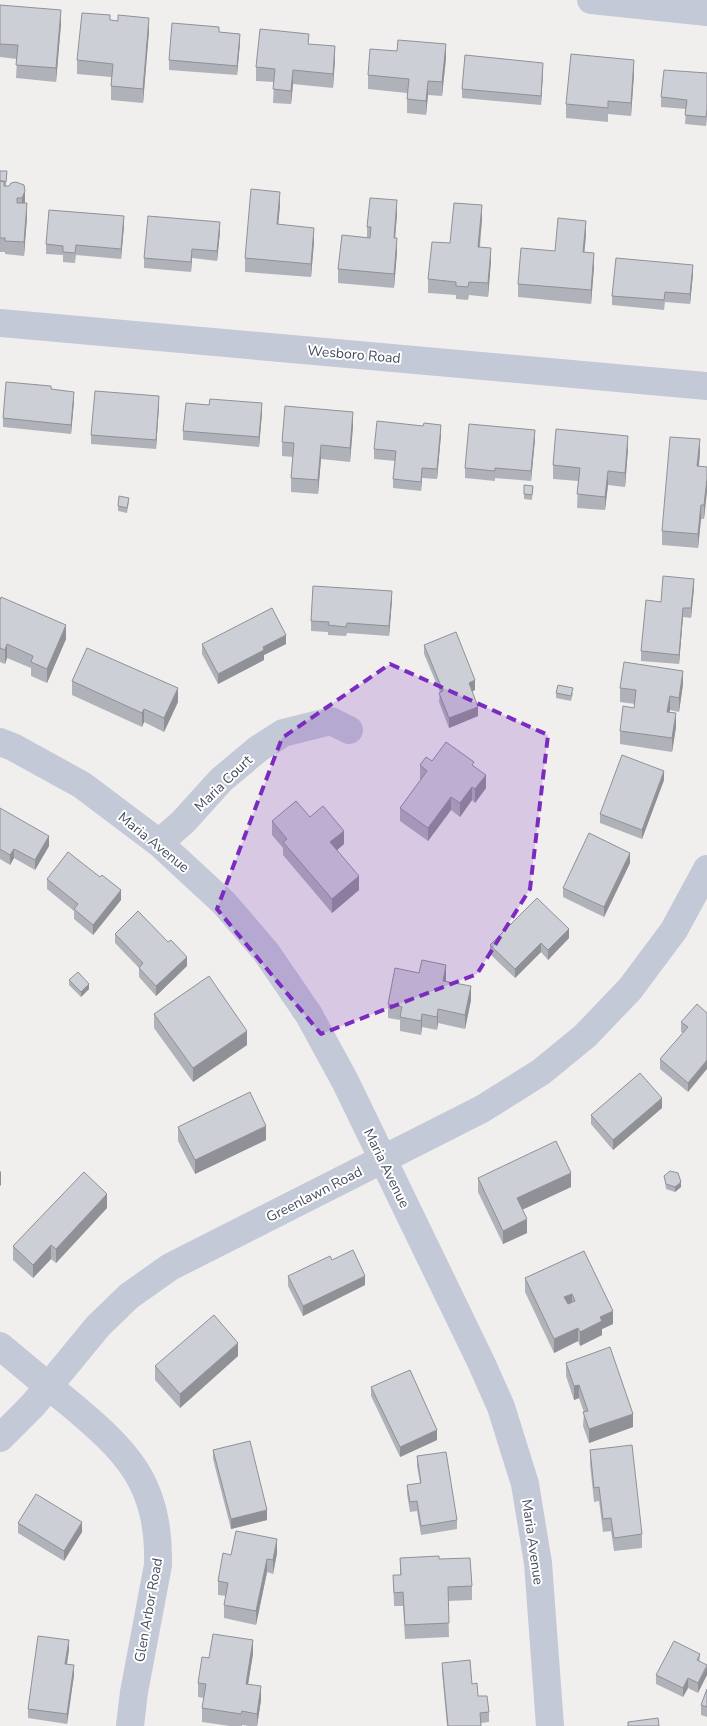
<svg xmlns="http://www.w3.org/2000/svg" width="707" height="1726" font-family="'Nunito Sans',sans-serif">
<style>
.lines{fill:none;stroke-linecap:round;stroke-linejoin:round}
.minor{stroke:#c4c9d7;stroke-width:28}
.wall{fill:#b0b2b9}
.shaded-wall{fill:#909196}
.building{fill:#cdcfd7;stroke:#909196;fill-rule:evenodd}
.marked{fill:#7b2cbf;fill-opacity:0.2;stroke:#7b2cbf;stroke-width:4;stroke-dasharray:10 6;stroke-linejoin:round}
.labels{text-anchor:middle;stroke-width:4;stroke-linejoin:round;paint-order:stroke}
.street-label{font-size:14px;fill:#454c5d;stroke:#fff}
</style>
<rect width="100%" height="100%" fill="#f1efee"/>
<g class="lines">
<path class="minor" d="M591 0 707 12
M0 323 707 386
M0 742 13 747 82 785 159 843 224 903 266 952 309 1015 345 1081 481 1362 501 1407 525 1484 538 1563 550 1726
M159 843 183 822 221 780 258 749 283 733 331 721 349 730
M0 1346C23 1365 45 1384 68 1402 127 1451 160 1483 158 1565L134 1692 130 1726
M0 1438 33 1405 98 1326 129 1296 170 1267 482 1109 541 1072 585 1036 630 989 674 930 707 869"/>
</g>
<path class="wall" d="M0 5 61 24 56 82 16 78 17 59 0 57Z
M110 20 149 31 143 103 111 100V77L77 74V60Z
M219 32 240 43 237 75 169 70V60Z
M309 44 335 59 333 88 293 84 291 104 273 103 274 82 256 81V67Z
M397 51 446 58 442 96 428 95 426 115 407 113V93L368 89V75Z
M543 72 541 105 462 98V89Z
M707 73V119L706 126 685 124 686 109 661 107V97Z
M634 74 631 116 608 114V122L566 118V104Z
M0 171H7L6 186H9L16 182 25 203 27 217 24 256 5 254V252H0Z
M280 205 278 225 314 242 311 277 245 272V258Z
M397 214 395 238 397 252 394 288 338 283V269L367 238V227Z
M482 219 480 247 491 261 488 297 469 295 468 300 456 299V295L428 293V279L450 243Z
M124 226 121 259 76 255 75 263 63 262V255L46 254V244Z
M220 232 217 261 192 258 191 272 144 268V258Z
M586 235 584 252 594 267 591 304 518 297V284L555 251Z
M693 274 690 304 665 302 664 310 612 305V296Z
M51 389 74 401 71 434 3 427V418Z
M159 406 156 449 91 444V435Z
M262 413 259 447 183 440V431Z
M353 426 350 462 321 459 318 494 291 492V478L293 457 282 456V442Z
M441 435 437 479 422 478 421 491 393 488V479L395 461 374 459V449Z
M535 439 531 481 495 478V481L465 478V468Z
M628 449 625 487 608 485 605 510 577 508 578 481 553 479V465Z
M700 453 699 466 707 467 704 519H701L698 548 662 545V531Z
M533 486 532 500 524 499V494Z
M129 502 127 513 118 511V506Z
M694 588 691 618 683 617 679 664 641 661V651L661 602Z
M0 600 66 639 47 683 31 676V668L7 658 5 664 0 662Z
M392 600 389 636 347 633 346 636 328 635V632L311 631V621Z
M202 644H286L264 655V660L218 684 202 654Z
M424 645 475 690 472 691 478 716 449 728 439 702 440 692 424 654Z
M72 681 178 702 164 732 144 722 142 727 72 695Z
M683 684 679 712 670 710 669 712 676 727 672 752 620 744V731L634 708 635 704 620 702V688Z
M556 693H573L571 701 556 698Z
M432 761 474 766 486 788 475 803 472 800 460 817 451 810 428 841 400 821V808L421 780 420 779V765Z
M664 780 642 839 600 823V814Z
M0 808 49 846 35 870 14 858 10 865 0 859Z
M310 817 344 844 337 850 359 890 332 913 283 855V848L272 835V821Z
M630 863 604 917 563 897V888Z
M47 879 121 900 93 935 74 919V911L47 889Z
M115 934 187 966 156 996 139 977V968L115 943Z
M569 938 548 960 541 952 515 978 490 954V945Z
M446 979V981L471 1000 465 1029 438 1023 437 1030 422 1027 421 1035 400 1031V1020L388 1018V1004Z
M69 980 89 989 81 997 69 985Z
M707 1013 688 1092 660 1069V1059L683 1033 681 1032V1022Z
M154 1014 247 1045 193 1082 154 1028Z
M662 1108 613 1150 591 1124V1115Z
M178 1127 266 1140 195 1174 178 1141Z
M664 1176 681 1187 675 1192 666 1189Z
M478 1178 571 1187 522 1210 527 1233 503 1244 478 1192Z
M107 1208 56 1263 51 1259 33 1278 13 1260V1246Z
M584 1251 613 1324 602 1329V1335L580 1346 578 1341 554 1353 525 1292V1278Z
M332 1260 365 1285 303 1316 288 1286V1276Z
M238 1356 180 1408 155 1380V1366Z
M566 1363 633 1427 589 1443 583 1426 584 1412 579 1398 574 1400 566 1376Z
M371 1387 437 1440 400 1457 371 1396Z
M213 1450 267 1520 231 1529 213 1459Z
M590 1450 642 1534V1548L614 1551 611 1531 603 1532 599 1501 594 1502 590 1464Z
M417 1456 457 1520V1529L421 1535 417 1511 410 1512 407 1494V1485L420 1483 417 1466Z
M18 1523 82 1532 64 1561 18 1533Z
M277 1553 273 1574 267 1572 256 1625 224 1618V1605L226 1596 218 1595V1581L231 1555Z
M400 1558 439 1559 472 1586V1600L448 1601 449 1637 405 1639 403 1606H394L393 1575H400Z
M69 1650 67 1665 74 1675 67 1724 28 1718V1709Z
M253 1654 248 1684 261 1700 257 1726H249L242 1725V1726H230L202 1722V1708L204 1698 198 1697V1683L209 1658Z
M700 1654 698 1693 688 1688 683 1697 656 1684V1675Z
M442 1663 472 1684 478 1696 489 1712V1722L481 1723V1726H447L442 1672Z
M707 1689V1717L701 1715V1705Z"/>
<path class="shaded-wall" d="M61 10V24L56 82V68Z
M149 18V31L143 103V89Z
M240 34V43L237 75V66Z
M446 44V58L442 96V82Z
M335 46V59L333 88V74Z
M634 60V74L631 116V103Z
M543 63V72L541 105V96Z
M293 70V84L291 104V91Z
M428 81V95L426 115V101Z
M25 191V205L22 211V198Z
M280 192V205L277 238V224Z
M397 200V214L394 252V238Z
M27 203V217L24 256V242Z
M482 205V219L478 260V247Z
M124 216V226L121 259V249Z
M586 221V235L583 266V252Z
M220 222V232L217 261V251Z
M314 228V242L311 277V264Z
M397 238V252L394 288V274Z
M491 248V261L488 297V283Z
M192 249V258L191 272V262Z
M594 253V267L591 304V290Z
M693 265V274L690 304V294Z
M74 392V401L71 434V425Z
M159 396V406L156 449V440Z
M262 403V413L259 447V437Z
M353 412V426L350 462V448Z
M441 425V435L437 479V469Z
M535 430V439L531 481V471Z
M628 436V449L625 487V473Z
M700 439V453L697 480V466Z
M321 445V459L318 494V480Z
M422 468V478L421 491V482Z
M608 471V485L605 510V497Z
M707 478V492L704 519V505Z
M701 505V519L698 548V534Z
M694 579V588L691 618V608Z
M392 591V600L389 636V626Z
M683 608V617L679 664V655Z
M66 625V639L47 683V669Z
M286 635V644L264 655V660L218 684V674L263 647Z
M7 644V658L5 664V650Z
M683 671V684L679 712V698Z
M475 680V690L469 693V683Z
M178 688V702L164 732V718Z
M670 696V710L667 726V712Z
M478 707V716L449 728V718Z
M144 709V722L142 727V713Z
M676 713V727L672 752V738Z
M664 771V780L642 839V830Z
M486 775V788L475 803V789Z
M472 787V800L460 817V803Z
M451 797V810L428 841V828Z
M344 831V844L330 856V842Z
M49 836V846L35 870V860Z
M14 849V858L10 865V855Z
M630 853V863L604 917V907Z
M359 876V890L332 913V899Z
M121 890V900L93 935V925Z
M569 929V938L548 960V950Z
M541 943V952L515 978V969Z
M187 957V966L156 996V986Z
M446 965V979L443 994V981Z
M89 984V989L81 997V992Z
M471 986V1000L465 1029V1015Z
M438 1009V1023L437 1030V1017Z
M422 1014V1027L421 1035V1021Z
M247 1031V1045L193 1082V1068Z
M707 1060V1069L688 1092V1083Z
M662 1098V1108L613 1150V1140Z
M266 1126V1140L195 1174V1160Z
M1 1171V1185L0 1186V1172Z
M571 1173V1187L517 1212V1198Z
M681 1182V1187L675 1192V1187Z
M107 1194V1208L56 1263V1249Z
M527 1219V1233L503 1244V1231Z
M51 1245V1259L33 1278V1265Z
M365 1276V1285L303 1316V1306Z
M572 1294V1308L564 1311V1297Z
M613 1311V1324L602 1329V1335L580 1346V1332L600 1317Z
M578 1328V1341L554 1353V1339Z
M238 1343V1356L180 1408V1394Z
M579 1385V1398L574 1400V1386Z
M633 1414V1427L589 1443V1429Z
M437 1430V1440L400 1457V1447Z
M267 1510V1520L231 1529V1519Z
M82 1522V1532L64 1561V1551Z
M277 1539V1553L273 1574V1560Z
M267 1559V1572L256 1625V1611Z
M69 1640V1650L65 1674V1664Z
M253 1640V1654L246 1697V1684Z
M74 1665V1675L67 1724V1714Z
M707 1666V1675L698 1693V1683Z
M688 1678V1688L683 1697V1688Z
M261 1686V1700L257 1726V1714Z"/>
<path class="building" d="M0 5 61 10 56 68 16 65 18 45 0 44Z
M82 13 110 15V20L118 21V15L149 18 143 89 111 86 113 64 77 60Z
M172 23 219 27V32L240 34 237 66 169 60Z
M260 29 309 34 308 44 335 46 333 74 293 70 291 91 273 89 275 69 256 67Z
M398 40 446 44 442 82 428 81 426 101 407 99 409 79 368 75 370 49 397 51Z
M571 54 634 60 631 103 608 101V108L566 104Z
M465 55 543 63 541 96 462 89Z
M664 70 707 73V109L706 117 685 115 687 100 661 97Z
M0 171H7L6 182 0 181Z
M0 181H4V186H9L11 183 16 182 24 185 25 191 22 198H17V203H27L24 242 5 241V238H0Z
M251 189 280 192 277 224 314 228 311 264 245 258Z
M370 198 397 200 394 238H397L394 274 338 269 342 235 370 238 371 227H367Z
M454 203 482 205 478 247 491 248 488 283 469 282 468 287 456 286V282L428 279 432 242 450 243Z
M49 210 124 216 121 249 76 245 75 253 63 252V246L46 244Z
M148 216 220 222 217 251 192 249 191 262 144 258Z
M558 218 586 221 583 252 594 253 591 290 518 284 521 248 555 251Z
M616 258 693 265 690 294 665 292 664 300 612 296Z
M6 382 51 386V389L74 392 71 425 3 418Z
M95 391 159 396 156 440 91 435Z
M210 399 262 403 259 437 183 431 186 403 209 405Z
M285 406 353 412 350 448 321 445 318 480 291 478 294 443 282 442Z
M377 421 423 426 424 423 441 425 437 469 422 468 421 482 393 479 396 451 374 449Z
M469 424 535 430 531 471 495 468V471L465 468Z
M556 429 628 436 625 473 608 471 605 497 577 494 580 468 553 465Z
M670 437 700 439 697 466 707 467V478L704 505H701L698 534 662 531Z
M524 485 533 486 532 495 524 494Z
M119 496 129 498 127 508 118 506Z
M663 576 694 579 691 608H683L679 655 641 651 646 600 661 602Z
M313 586 392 591 389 626 347 623 346 627 328 625 329 622 311 621Z
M1 597 66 625 47 669 31 662 33 656 7 644 5 650 0 648V600Z
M272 608 286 635 263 647 264 650 218 674 202 644Z
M456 632 475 680 469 683 478 707 449 718 439 693 443 691 424 645Z
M87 648 178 688 164 718 144 709 142 713 72 681Z
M624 662 683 671 679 698 670 696 667 712 676 713 672 738 620 731 623 706 634 708 636 690 620 688Z
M558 685 573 688 571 696 556 693Z
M446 742 474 762 472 765 486 775 475 789 472 787 460 803 451 797 428 828 400 808 427 771 420 765 426 757 432 761Z
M622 755 664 771 642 830 600 814Z
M296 801 310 817 323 806 344 831 330 842 359 876 332 899 283 842 287 839 272 821Z
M0 808 49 836 35 860 14 849 10 855 0 849Z
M589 833 630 853 604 907 563 888Z
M68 852 100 877 102 875 121 890 93 925 74 909 78 904 47 879Z
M537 898 569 929 548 950 541 943 515 969 490 945Z
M138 911 168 942 171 940 187 957 156 986 139 968 143 963 115 934Z
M422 960 446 965 443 981 471 986 465 1015 438 1009 437 1017 422 1014 421 1021 400 1017 402 1007 388 1004 395 968 419 973Z
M78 972 89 984 81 992 69 980Z
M209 976 247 1031 193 1068 154 1014Z
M697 1004 707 1013V1060L688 1083 660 1059 688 1027 681 1022Z
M640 1073 662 1098 613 1140 591 1115Z
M250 1092 266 1126 195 1160 178 1127Z
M556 1141 571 1173 517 1198 527 1219 503 1231 478 1178Z
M670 1171 678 1173 681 1182 675 1187 666 1184 664 1176Z
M84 1172 107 1194 56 1249 51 1245 33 1265 13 1246Z
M353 1250 365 1276 303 1306 288 1276 330 1256 332 1260Z
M584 1251 613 1311 600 1317 602 1321 580 1332 578 1328 554 1339 525 1278ZM572 1294 575 1301 568 1304 564 1297Z
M214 1315 238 1343 180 1394 155 1366Z
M610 1347 633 1414 589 1429 583 1412 588 1411 579 1385 574 1386 566 1363Z
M410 1370 437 1430 400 1447 371 1387Z
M250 1441 267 1510 231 1519 213 1450Z
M632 1445 642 1534 614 1538 611 1518 603 1519 599 1487 594 1488 590 1450Z
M446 1452 457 1520 421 1526 417 1501 410 1502 407 1485 421 1483 417 1456Z
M36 1494 82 1522 64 1551 18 1523Z
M236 1531 277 1539 273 1560 267 1559 256 1611 224 1605 228 1583 218 1581 223 1553 231 1555Z
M439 1556V1559L470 1558 472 1586 448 1587 449 1623 405 1625 403 1592 394 1593 393 1575H401L400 1558Z
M213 1634 253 1640 246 1684 261 1686 257 1714 242 1711 241 1714 202 1708 206 1684 198 1683 202 1657 209 1658Z
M38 1636 69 1640 65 1664 74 1665 67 1714 28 1709Z
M674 1641 700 1654 697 1660 707 1665 698 1683 688 1678 683 1688 656 1675Z
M470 1660 472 1684 477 1683 478 1696H487L489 1712 480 1713 481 1726H448L442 1663Z
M707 1689V1707L701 1705Z
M658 1718 659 1726H628V1722Z"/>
<path class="marked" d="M390 664 548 735 530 889 477 974 321 1034 217 909 282 738Z"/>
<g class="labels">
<g class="street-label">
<text transform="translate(354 354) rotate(5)" y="5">Wesboro Road</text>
<text transform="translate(223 783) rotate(-44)" y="5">Maria Court</text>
<text transform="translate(154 842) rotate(39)" y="5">Maria Avenue</text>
<text transform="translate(387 1168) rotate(64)" y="5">Maria Avenue</text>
<text transform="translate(314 1194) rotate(-27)" y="5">Greenlawn Road</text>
<text transform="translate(533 1542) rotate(82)" y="5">Maria Avenue</text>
<text transform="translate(148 1610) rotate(-80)" y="5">Glen Arbor Road</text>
</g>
</g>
</svg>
